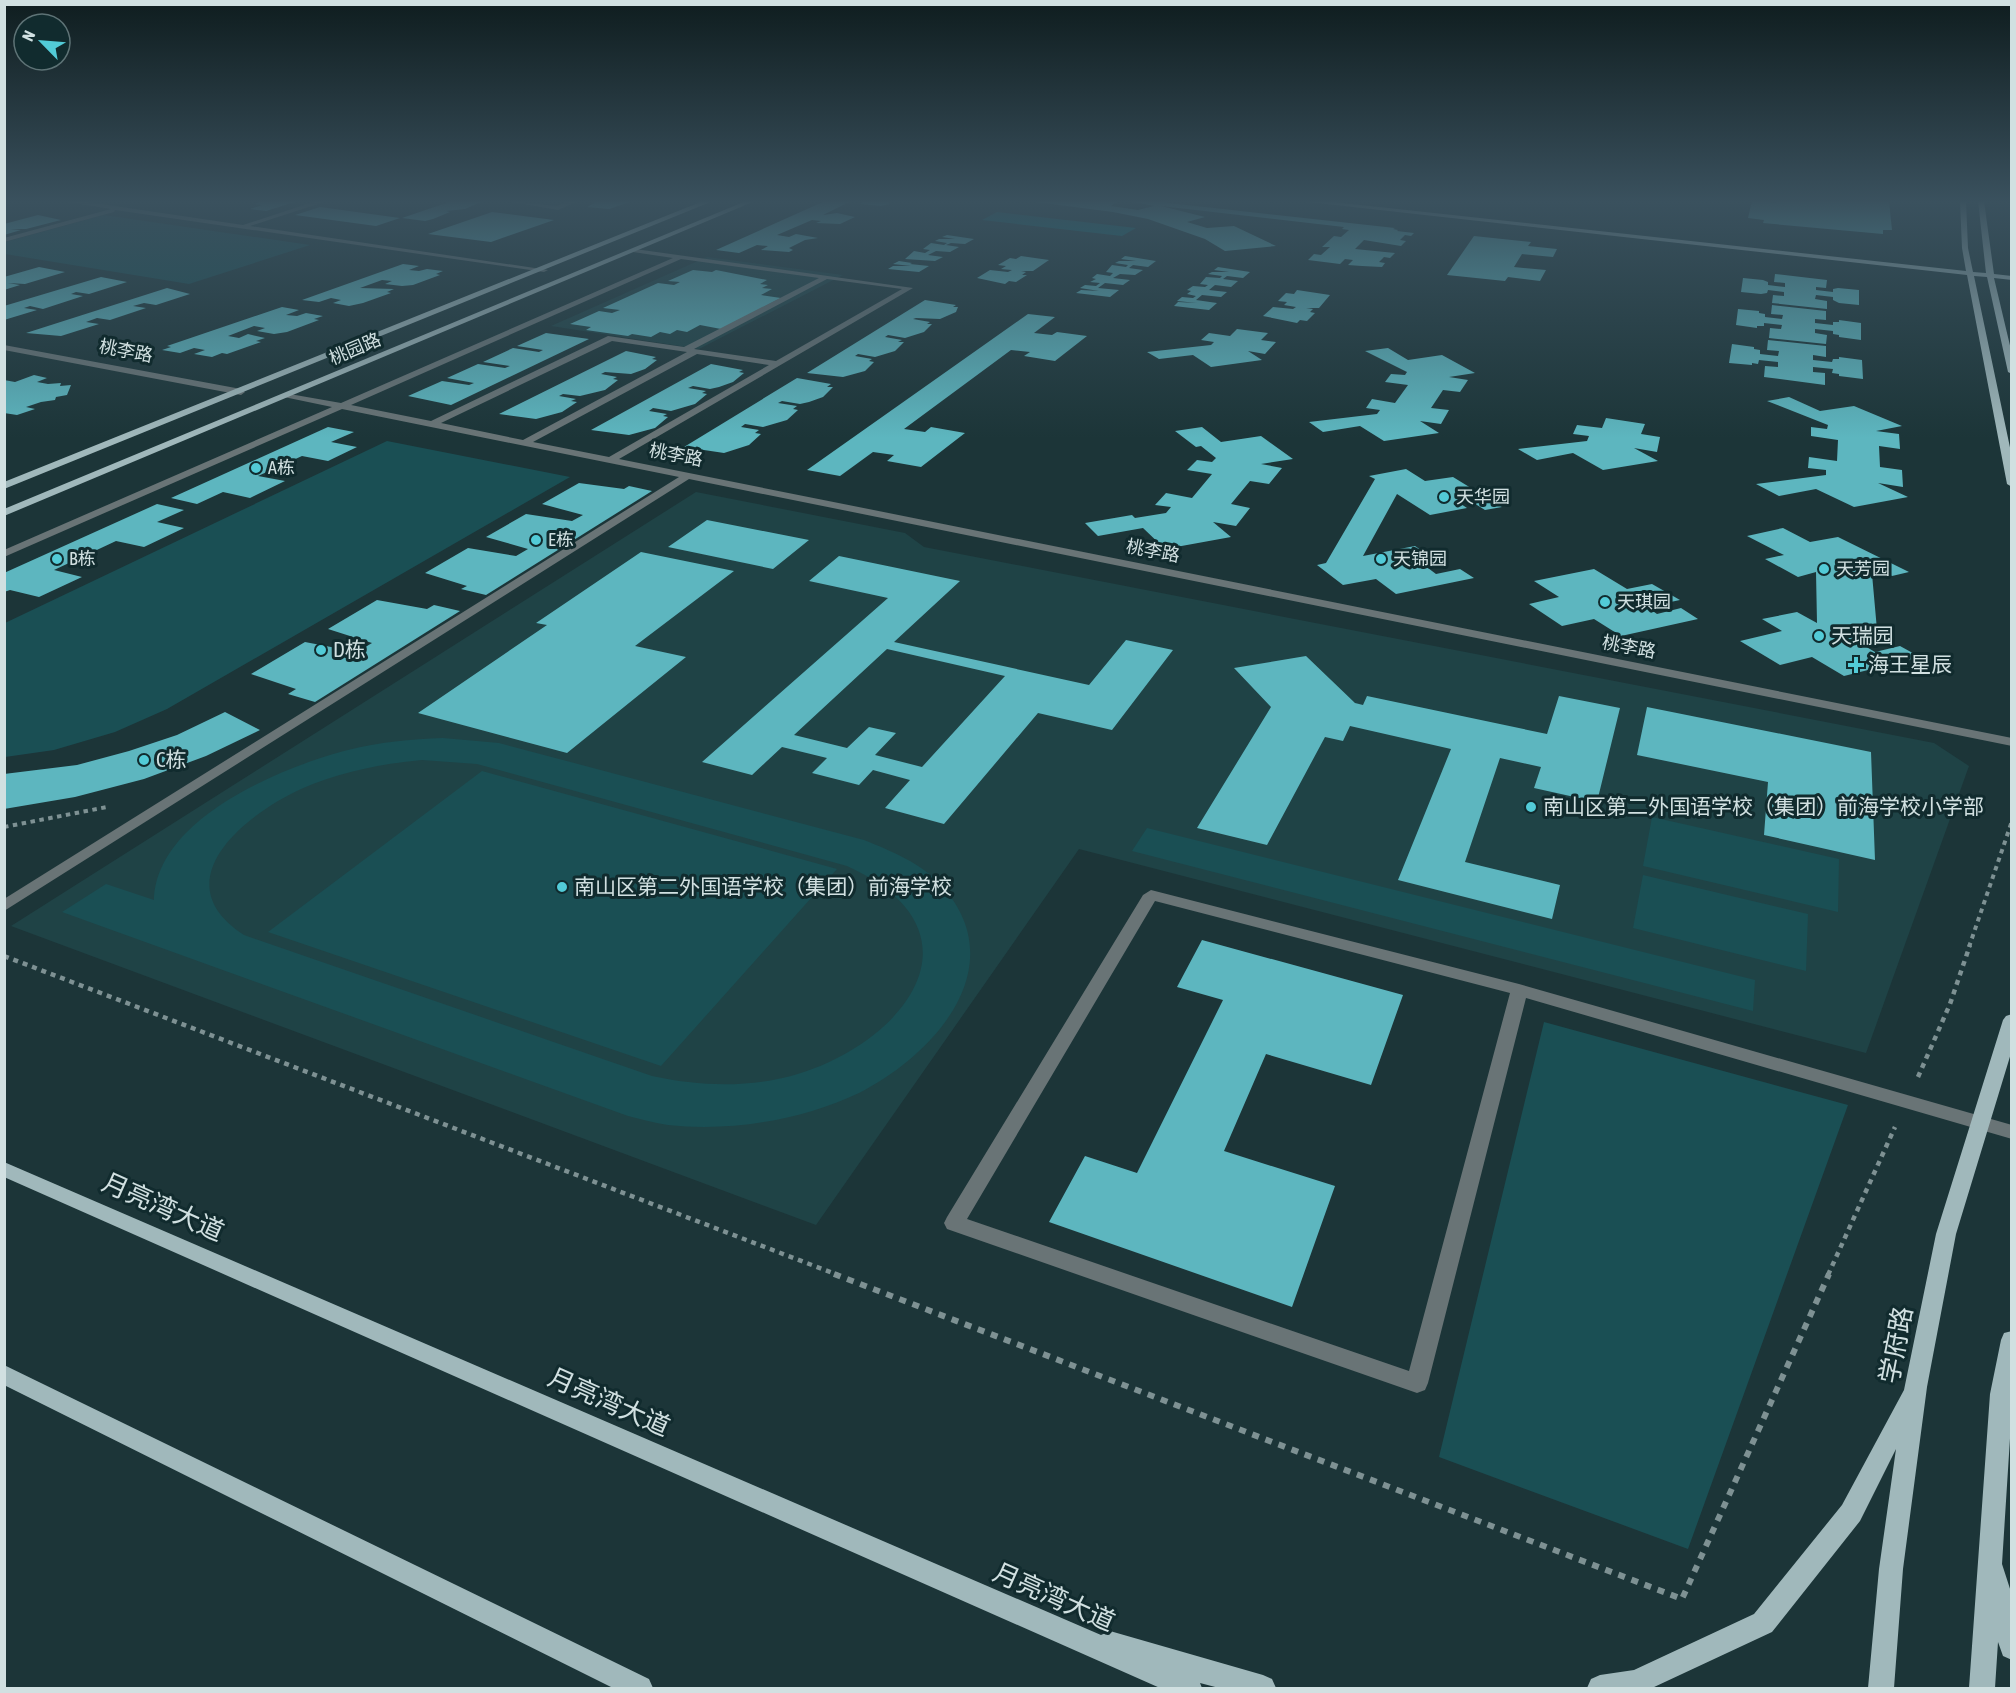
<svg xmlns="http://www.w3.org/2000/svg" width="2016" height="1693" font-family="'Asap Condensed','Noto Sans SC',sans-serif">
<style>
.built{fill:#1f4346}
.green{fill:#1a4f54;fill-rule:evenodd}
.water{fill:#07767e}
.building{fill:#5db6bf;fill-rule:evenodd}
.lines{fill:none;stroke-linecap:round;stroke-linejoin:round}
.path-far2{stroke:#7e9193;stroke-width:4;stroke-dasharray:4.5 4.5;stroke-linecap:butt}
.path-far1{stroke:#7e9193;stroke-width:4.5;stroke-dasharray:5 5;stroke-linecap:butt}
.path{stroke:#7e9193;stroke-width:6;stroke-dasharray:7 7;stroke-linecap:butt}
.minor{fill:#697476;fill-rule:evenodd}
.major{fill:#a0b8bb;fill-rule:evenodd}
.poi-dot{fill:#52cbd7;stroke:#112b2e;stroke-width:2}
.labels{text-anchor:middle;stroke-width:6;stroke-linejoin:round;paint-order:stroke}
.far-street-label{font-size:18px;fill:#d1e0e1;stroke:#112b2e}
.far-poi-label{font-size:18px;fill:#d1e0e1;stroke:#112b2e;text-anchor:start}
.poi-label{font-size:21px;fill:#d1e0e1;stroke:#112b2e;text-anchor:start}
.near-street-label{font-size:26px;fill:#d1e0e1;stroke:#112b2e}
</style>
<rect width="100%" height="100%" fill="#1c3538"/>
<path class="built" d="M707 257 843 275 699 349 551 326Z
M696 492 905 533 924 547 1934 743 1969 766 1866 1053 1079 849 816 1225 11 926Z"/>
<path class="green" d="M104 215 310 245 189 284 5 254V242Z
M387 441 570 477 167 709 115 732 54 750 5 757V623Z
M443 738 499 743 864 840C891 851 921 863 941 885 1015 966 934 1055 859 1093 802 1120 731 1132 668 1125 655 1123 641 1119 628 1116L62 912 106 884 154 900C156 818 282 767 348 750 379 742 411 739 443 738ZM422 760 477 764 847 866C992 932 904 1045 791 1076 745 1088 698 1086 652 1076L244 935C162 882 244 815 301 789 340 772 380 764 422 760Z
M482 771 837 869 661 1066 268 932Z
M1652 817 1839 859 1838 912 1643 866Z
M1147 828 1755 980 1753 1011 1132 851Z
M1643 875 1808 914 1806 971 1633 928Z
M1544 1022 1848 1105 1688 1549 1439 1457Z"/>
<path class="water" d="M997 212 1136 228 1122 236 982 220Z"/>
<path class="building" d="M263 201H295V202L266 211 250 209 262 205 254 204Z
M452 201 481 202 465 209 446 211 450 212 433 219 425 221 402 218Z
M598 201H624L630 202 609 209 587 207Z
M825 201H851L823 215 837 213 855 217 840 224 816 223 821 221 812 220 777 235 789 237 796 234 818 238 805 240 789 248 793 250 789 252 761 250 768 246 757 245 739 253 716 250Z
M865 201H886L890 204 881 206 860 204Z
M1028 201H1118L1111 206 1138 210 1154 206 1129 201H1151L1395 228 1393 229 1398 230 1397 231 1414 233 1411 236 1405 235 1400 240 1406 241 1401 246 1364 240 1355 249 1395 253 1390 258 1384 257 1379 262 1385 263 1382 267 1362 266 1348 265 1353 260 1345 259 1340 264 1308 260 1314 254 1321 255 1330 247H1322L1334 236 1341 237 1349 230 1342 229 1344 227 1161 206 1205 217 1187 222 1207 228 1234 226 1276 246 1225 251 1205 239 1148 219 1113 212Z
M1752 201 1777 203V201H1889L1892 230H1883V234L1763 223 1764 220 1748 218Z
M320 207 400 218 376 226 295 215Z
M492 212 554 220 491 242 428 234Z
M38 215 61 220 26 229H10L21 230 4 235V224Z
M947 235 974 239 965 244 951 243 946 245 959 247 950 252 936 251 928 255 943 257 935 261 905 259 914 251 925 253 930 250 923 249 931 243 944 245 947 243 935 241 939 239H955L942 237Z
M1474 236 1531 242 1528 246 1557 249 1553 257 1522 254 1514 267 1546 270 1540 281 1508 277 1505 281 1447 275Z
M1021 256 1049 260 1033 271H1021L1026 272 1022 275H1027L1016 282 1009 281 1005 284 977 278 990 270 1008 272 1012 270 1001 269 1006 266 998 265 1010 258 1016 259Z
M1125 256 1156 261 1148 267 1133 265 1129 268 1143 270 1135 275 1120 274 1113 278 1130 280 1123 285 1105 283 1098 288 1119 290 1110 297 1076 293 1081 290 1099 291 1080 288 1085 285 1096 286 1100 283 1090 282 1096 279 1092 278 1097 274 1110 276 1113 273 1106 272 1112 265 1126 267 1128 265 1115 263 1119 261H1136L1121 259Z
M899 261 912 263 910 264 929 266 919 272 888 269 893 266H911L893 264Z
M403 264 419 266 409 270 419 271 427 269 443 271 436 274 440 275 413 285 402 286 385 284 392 281 382 280 360 288 394 289 387 292 391 293 363 303 349 306 333 303 341 300 331 298 319 302 302 300Z
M39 267 65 272 25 284 8 283 20 285 4 290V277Z
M1218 267 1250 272 1243 278 1227 276 1223 279 1238 281 1231 287 1215 285 1209 290 1227 292 1221 297 1202 295 1196 300 1217 303 1209 310 1174 306 1178 302 1197 303 1177 301 1182 297 1193 298 1196 296 1187 294 1191 291 1187 290 1193 286 1205 287 1208 285 1200 284 1206 277 1220 278 1222 276 1208 274 1212 272H1229L1214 270Z
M693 270 712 272 716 270 767 280 760 284 768 285 762 288 772 289 761 295 781 298 721 329 700 325 687 332 677 330 670 334 660 332 651 337 632 334 628 336 586 330 591 327 570 324 599 311 612 313 620 310 603 308 658 283 674 285 680 282 668 281Z
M1775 274 1827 280 1826 288 1816 287V290L1833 292V289L1838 288 1859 290V305L1839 303 1833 300V297L1816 295 1815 299 1827 301V309L1772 303 1773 295 1784 296V292L1768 290 1767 293 1761 294 1741 292 1743 278 1763 280 1768 282V285L1785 287V283L1774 282Z
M101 277 127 282 89 294 76 292 71 294 83 296 43 309 30 306 24 308 37 310 4 320V306Z
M167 288 190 294 156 305 144 303 133 306 146 308 110 320 97 318 86 322 99 324 61 336 26 333Z
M1297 290 1330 295 1319 308H1306L1313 309 1310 312 1315 313 1307 321 1300 320 1297 323 1263 316 1273 307 1293 309 1296 307 1284 305 1287 302 1278 301 1286 293 1294 294Z
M925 300 956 305 953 307H958L956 312 940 319 916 318 913 319 930 322 927 324H932L924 332 905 338 888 335 885 337 902 340 898 342H904L895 351 875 357 858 354 855 356 872 359 869 361 874 362 865 371 843 377 807 373Z
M1772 305 1826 311V320L1815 319V323L1833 325V322H1839V320L1861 323V340L1839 337V335L1833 334V331L1815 329V333L1827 335 1826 344 1769 338 1770 328 1781 329 1782 325 1764 323V326H1757V328L1736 325 1738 309 1759 311V313L1765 314V317L1782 319 1783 315 1771 314Z
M282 307 299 310 286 315 297 316 306 313 323 316 314 319 319 320 287 332 274 334 257 331 265 328 254 326 228 336 239 338 248 334 265 338 256 341 261 342 227 354 222 353 212 357 194 354 205 350 194 348 180 353 162 350 171 347 167 346Z
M1028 314 1055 317 1034 333 1052 335 1057 332 1087 336 1055 361 1024 356 1030 352 1011 350 904 429 925 432 931 427 965 433 921 467 887 461 894 455 873 452 840 476 807 470Z
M1237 329 1268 333 1261 340 1276 342 1265 354 1248 351 1262 360 1211 367 1193 355 1159 359 1147 352 1211 345 1214 342 1201 340 1209 333 1230 336Z
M546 333 589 339 451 405 408 396 442 381 469 385 474 383 447 378 478 364 505 368 510 366 483 362 513 348 539 352 543 350 517 346Z
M1768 340 1826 346V357L1813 355V360L1832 362 1833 359H1839V357L1862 360 1863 379 1839 376V374L1832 373 1833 369 1813 367V372L1825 373V385L1764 377 1765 366 1778 367V362L1759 360 1758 364 1752 363V365L1729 363 1732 344 1754 347V349L1760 350V354L1778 356 1779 351 1767 350Z
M1388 348 1408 360 1442 355 1475 373 1449 377 1468 380 1460 392 1443 390 1431 408 1449 410 1441 424 1420 421 1439 433 1384 441 1360 426 1323 432 1309 422 1377 414 1380 410 1366 408 1372 399 1395 403 1408 385 1385 382 1391 374 1405 375 1407 372 1365 351Z
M626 351 656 357 652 359 657 360 645 369 631 374 605 372 601 374 617 377 613 379 618 380 605 390 580 396 563 394 559 396 576 399 571 401 577 402 562 412 536 419 499 414Z
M711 364 743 370 739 372 744 373 733 382 719 387 710 389 693 386 688 388 706 391 702 393 707 394 695 404 671 411 653 408 649 411 667 414 663 416 668 417 655 428 629 435 591 430Z
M34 375 47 378 37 382 48 384 61 383 60 386 71 385 67 395 56 397 55 400 41 402 26 407 35 409 17 415 4 413V380L15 382Z
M797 378 831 384 827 387H833L823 397 809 402 800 404 782 401 778 403 797 406 793 409 798 410 787 420 763 427 745 424 741 427 759 430 755 433 761 434 749 445 724 453 684 447Z
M1789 397 1820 411 1854 406 1902 426 1876 431 1899 434 1900 449 1879 446 1880 467 1902 470 1903 487 1878 483 1908 497 1854 507 1816 489 1779 496 1756 484 1826 475V470L1808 468 1809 457 1837 461 1838 440 1811 436V427L1827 429 1828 425 1767 401Z
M1606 418 1645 424 1641 434 1660 437 1657 452 1634 448 1658 461 1603 470 1573 453 1537 460 1518 449 1587 441 1589 436 1573 434 1577 425 1602 428Z
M328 427 354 432 331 442 357 447 328 461 302 456 258 476 285 481 250 498 223 492 197 504 171 498Z
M1202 427 1221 442 1261 436 1293 459 1261 464 1282 468 1269 484 1250 481 1231 504 1250 508 1236 526 1213 522 1231 537 1165 549 1143 528 1098 536 1085 523 1132 515 1135 518 1166 513 1171 507 1155 505 1166 493 1192 498 1212 474 1187 470 1197 460 1212 462 1216 458 1201 446 1196 447 1175 431Z
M1406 469 1425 481 1453 477 1502 507 1485 510 1469 500 1458 502 1467 508 1430 515 1397 494 1363 556 1415 546 1443 565 1428 568 1436 574 1460 569 1474 578 1396 594 1376 579 1343 585 1317 565 1326 563 1375 479 1369 476Z
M579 483 624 489 629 486 652 491 486 595 461 589 467 586 425 573 468 548 516 556 528 549 486 537 526 514 572 521 583 515 542 504Z
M157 504 184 510 157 522 184 528 144 547 116 541 54 570 82 577 39 597 10 590 4 592V573Z
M707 520 809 540 773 569 668 547Z
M1783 528 1810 542 1838 537 1909 572 1892 576 1869 564 1857 567 1872 574 1878 641 1863 645 1875 652 1900 646 1920 657 1844 676 1812 657 1780 665 1740 641 1782 631 1762 619 1797 612 1817 623 1816 572 1798 577 1765 559 1784 555 1747 536Z
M641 552 734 571 635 646 686 657 567 753 418 713 547 625 536 623Z
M839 556 960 581 894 642 1089 685 1126 640 1173 650 1112 730 1038 713 944 824 885 808 910 780 873 770 859 785 812 773 827 758 782 747 752 775 702 762 888 598 809 581ZM887 649 1005 676 922 767 875 755 896 733 869 727 847 748 794 735Z
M1594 569 1627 589 1652 584 1680 600 1647 607 1657 614 1681 608 1698 619 1621 636 1594 619 1562 626 1529 604 1559 597 1534 581Z
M377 600 427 609 434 605 460 611 315 702 288 694 296 689 251 674 305 642 357 652 372 643 328 629Z
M1306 656 1355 703 1363 705 1367 696 1547 734 1559 696 1620 708 1597 802 1534 788 1541 767 1500 758 1465 862 1560 885 1552 919 1398 880 1451 749 1350 726 1343 741 1325 737 1267 845 1197 828 1271 707 1234 668Z
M1647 707 1871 752 1875 860 1764 835 1768 782 1637 755Z
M225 712 260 730 206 756 144 779 75 797 4 809V774L77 765 129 751 177 735Z
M1202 940 1403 995 1371 1085 1266 1054 1224 1151 1335 1186 1292 1307 1049 1222 1085 1156 1137 1173 1223 1000 1177 987Z"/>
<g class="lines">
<path class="path-far2" d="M4 827 107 807
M1969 947 2012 821"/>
<path class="path-far1" d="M4 956 838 1275
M1918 1077 1950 1004 1970 945
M1828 1275 1895 1127"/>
<path class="path" d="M834 1274 1682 1599 1829 1274"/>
<path class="minor" d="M62 201H81L243 225 316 201H327L250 226 548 270 544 272 115 210 114 212 4 242V238L111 209Z
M507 201 557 206 568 201H578L558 210Z
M635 249 913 288 619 459 2012 738V746L689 479 4 911V899L679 477 342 409 4 557V550L332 407 284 397V393L341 403 673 258 633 252ZM681 259 819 278 684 347 608 336 431 421 351 405ZM827 279 902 289 776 361 694 349ZM612 341 687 352 523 440 441 423ZM697 354 769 365 609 457 533 442Z
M4 345 241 389 245 392 241 395 4 350Z
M1151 890 1519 984 2012 1125V1139L1526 998 1428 1383 1425 1390 1417 1393 947 1229 944 1223 947 1217 1143 895ZM1155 901 1510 993 1409 1371 967 1219Z"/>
<path class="major" d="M703 201H713L4 489V482Z
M746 201H755L4 516V509Z
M1299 201H1324L1966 271 1962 248 1960 201H1966L1968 248 1973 272 1986 273 1978 201H1984L1994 274 2012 276V280L1994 278 2012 354V374L2008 372 1987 277 1974 276 2012 457V487L2007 484 1967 275Z
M2012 1014V1050L1956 1234 1927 1387 1903 1569 1894 1688H1868L1879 1569 1896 1449 1860 1521 1772 1632 1652 1688H1587L1591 1679 1600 1675 1634 1670 1754 1614 1842 1505 1904 1390 1936 1234 2003 1020 2006 1016Z
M4 1162 1101 1635 1110 1631 1263 1675 1272 1679 1276 1688H1219L1200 1683 1202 1688H1160L4 1177Z
M2012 1331V1407L2002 1564 2012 1595V1660L2003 1656 1998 1642 1995 1688H1969L1990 1394 2001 1340 2004 1333Z
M4 1365 649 1679 653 1688H613L4 1385Z"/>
</g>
<linearGradient id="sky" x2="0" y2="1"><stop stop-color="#0f1d1f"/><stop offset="0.46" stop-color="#3a515e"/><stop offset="1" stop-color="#3a515e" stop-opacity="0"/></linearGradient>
<rect width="2016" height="438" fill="url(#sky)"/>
<g class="poi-dot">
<circle cx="256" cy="468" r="6"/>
<circle cx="1444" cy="497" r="6"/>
<circle cx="536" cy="540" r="6"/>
<circle cx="57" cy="559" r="6"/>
<circle cx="1381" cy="559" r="6"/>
<circle cx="1824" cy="569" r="6"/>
<circle cx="1605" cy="602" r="6"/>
<circle cx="1819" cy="636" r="6"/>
<circle cx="321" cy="650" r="6"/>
<path d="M1853 656h6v6h6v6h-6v6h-6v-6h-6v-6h6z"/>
<circle cx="144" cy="760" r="6"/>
<circle cx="1531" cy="807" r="6"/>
<circle cx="562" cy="887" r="6"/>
</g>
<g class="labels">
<g class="far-street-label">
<text transform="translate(355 349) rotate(-23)" y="6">桃园路</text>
<text transform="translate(126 351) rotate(11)" y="6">桃李路</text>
<text transform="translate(676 455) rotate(11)" y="6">桃李路</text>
<text transform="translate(1153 551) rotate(11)" y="6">桃李路</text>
<text transform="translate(1629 647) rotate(11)" y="6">桃李路</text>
</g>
<g class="far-poi-label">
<text x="268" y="474">A栋</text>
<text x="1456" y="503">天华园</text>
<text x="548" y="546">E栋</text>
<text x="69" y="565">B栋</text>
<text x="1393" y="565">天锦园</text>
<text x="1836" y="575">天芳园</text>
<text x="1617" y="608">天琪园</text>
</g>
<g class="poi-label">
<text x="1831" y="643">天瑞园</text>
<text x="333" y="657">D栋</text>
<text x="1868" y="672">海王星辰</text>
<text x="156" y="767">C栋</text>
<text x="1543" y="814">南山区第二外国语学校（集团）前海学校小学部</text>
<text x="574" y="894">南山区第二外国语学校（集团）前海学校</text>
</g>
<g class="near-street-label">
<text transform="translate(163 1207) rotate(24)" y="9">月亮湾大道</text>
<text transform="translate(1896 1345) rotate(-79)" y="9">学府路</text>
<text transform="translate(609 1402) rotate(24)" y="9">月亮湾大道</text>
<text transform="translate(1054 1597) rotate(24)" y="9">月亮湾大道</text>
</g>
</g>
<rect width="2016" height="1693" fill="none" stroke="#d1e0e1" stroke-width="12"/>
<g transform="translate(42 42) rotate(295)"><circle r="28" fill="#112b2e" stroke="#5e7376" stroke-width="1.5"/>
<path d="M0-4.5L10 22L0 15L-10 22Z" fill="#52cbd7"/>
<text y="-9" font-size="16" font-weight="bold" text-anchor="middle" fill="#d1e0e1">N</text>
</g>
</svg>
